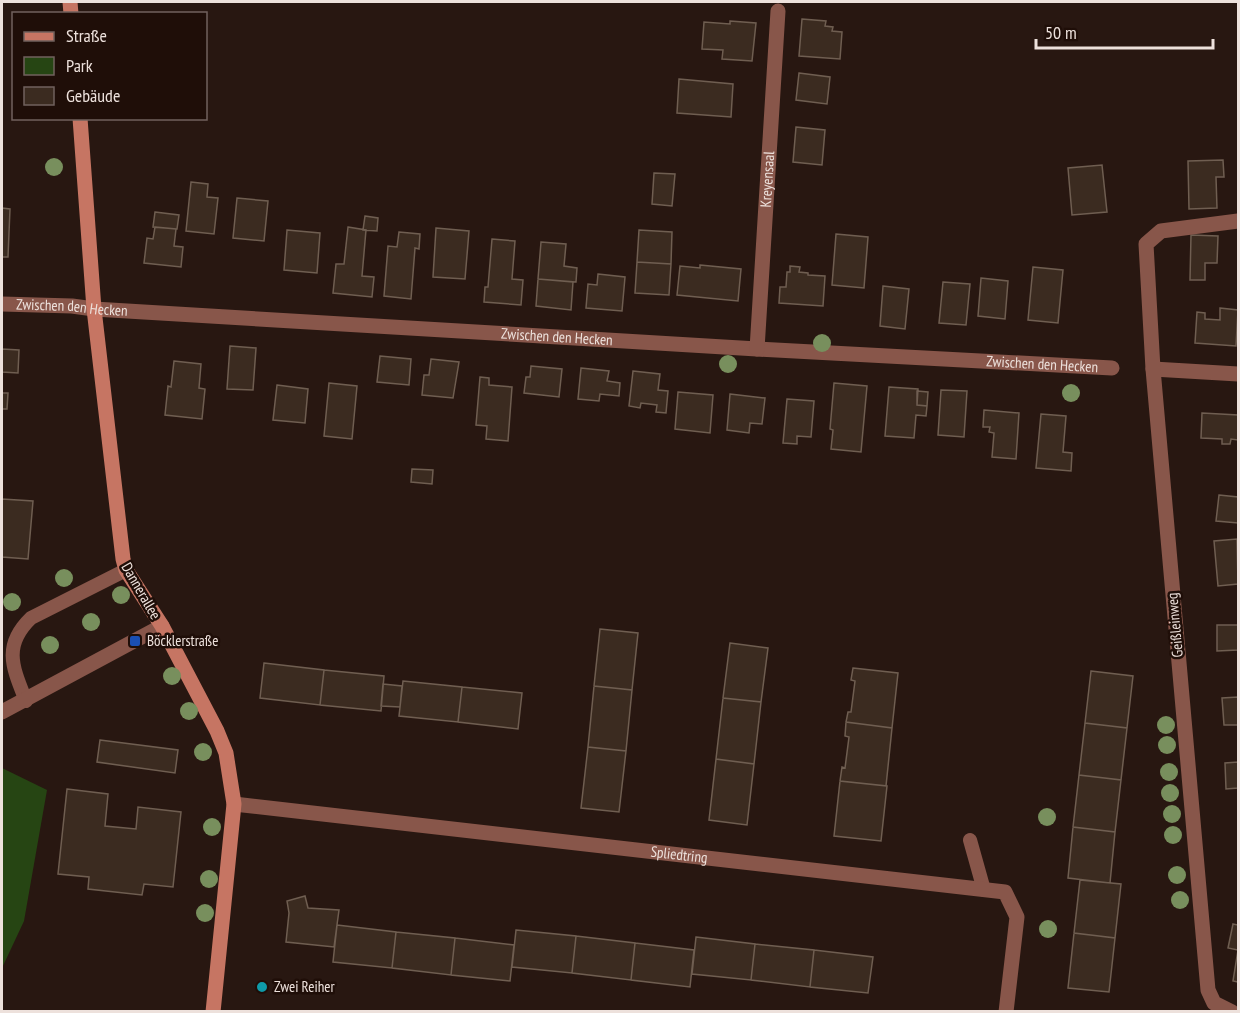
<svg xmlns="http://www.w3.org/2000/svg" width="1240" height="1013" font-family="'PT Sans Narrow',sans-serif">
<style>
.green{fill:#264513}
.building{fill:#3b2b20;stroke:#6f5e51;stroke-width:1.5}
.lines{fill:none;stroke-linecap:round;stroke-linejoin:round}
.lane{stroke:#88564a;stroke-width:14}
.street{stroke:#88564a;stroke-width:15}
.secondary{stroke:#c67563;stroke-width:15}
.tree{fill:#788f5d}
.transit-dot{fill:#1a4fb4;stroke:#1f0e08;stroke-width:2}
.culture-dot{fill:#0f9aa8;stroke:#1f0e08;stroke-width:2}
.labels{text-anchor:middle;stroke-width:5;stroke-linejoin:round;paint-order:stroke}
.street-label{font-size:15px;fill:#ede1dc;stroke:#1f0e08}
.poi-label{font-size:15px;fill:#ede1dc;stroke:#1f0e08;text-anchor:start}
</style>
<rect width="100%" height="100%" fill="#281711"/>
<path class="green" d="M2 768 47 790 24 921 2 968Z"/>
<path class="building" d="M802 19 826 21 825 26 833 27 832 31 842 32 840 59 799 56Z
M730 21 756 23 752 61 722 59 723 50 702 49 704 22 730 24Z
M799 73 830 77 827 104 796 100Z
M679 79 733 84 731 117 677 113Z
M796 127 825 130 822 165 793 162Z
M1223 160 1224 177H1216L1217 208 1189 209 1188 161Z
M1102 165 1107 212 1072 215 1068 168Z
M654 173 675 174 672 206 652 204Z
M191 182 208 184 207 197 218 198 214 234 186 231Z
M237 198 268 201 264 241 233 238Z
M2 208 10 209 8 257H2Z
M155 212 179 215 177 229 153 227Z
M365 216 378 218 377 231 363 230Z
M155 227 176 229 174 246 183 247 181 267 144 263 147 238 153 239Z
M348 227 366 230 362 276 374 277 372 297 333 293 336 264H344Z
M436 228 469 231 465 279 433 277Z
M287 230 320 233 317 273 284 270Z
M639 230 672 232 671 264 637 262Z
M399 232 420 234 419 249 415 248 411 299 384 296 388 246 397 247Z
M836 234 868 237 864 288 832 285Z
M1191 235 1218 236 1217 263H1205V280H1190Z
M492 239 515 241 512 279 523 280 521 305 484 302 485 287H488Z
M541 242 566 244 564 266 577 268 576 282 538 279Z
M637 262 671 264 669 295 635 293Z
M700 265 741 269 738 301 677 295 680 266 700 268Z
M790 266 800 267 799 272 808 273V275L825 276 823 306 779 303 780 287H786L787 272H790Z
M1033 267 1063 270 1058 323 1028 320Z
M598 274 625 277 622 311 586 308 588 284 597 285Z
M981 278 1008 281 1005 319 978 316Z
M538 279 573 282 571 310 536 306Z
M943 282 970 284 966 325 939 323Z
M883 286 909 289 905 329 880 326Z
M1220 308 1238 310 1236 346 1195 343 1197 312 1205 313V319L1220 320Z
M230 346 256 348 253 390 227 389Z
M2 349 19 350 18 373 2 372Z
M380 356 411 359 409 385 377 382Z
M431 359 459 362 453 398 422 395 424 375H429Z
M174 361 201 364 199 388 205 389 202 419 165 415 168 386 171 387Z
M531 366 562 369 559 397 524 393 526 377H530Z
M581 368 609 371 607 381 620 383 619 396 600 394 599 401 578 399Z
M633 371 660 374 658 390 668 391 666 413 656 412 657 405 641 403 640 408 629 406Z
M480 377 489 378V385L512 387 508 441 486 439 487 426 476 425Z
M329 383 357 386 352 439 324 436Z
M834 383 867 386 861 452 831 449 833 430 830 429Z
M277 385 308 389 305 423 273 420Z
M889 387 918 389 917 405 927 406 926 416 916 415 914 438 885 436Z
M941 390 967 391 964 437 938 435Z
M917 391 928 392 927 406 917 405Z
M678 392 713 395 710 433 675 429Z
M2 393H8L7 409H2Z
M730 394 765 398 762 424 750 423 749 433 727 430Z
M787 399 814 401 811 437 797 436V444L783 443Z
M984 410 1019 413 1016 459 992 457 994 433 989 432 990 427H983Z
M1202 413 1238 415V440L1231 439 1230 444H1222V439L1201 438Z
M1041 414 1066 416 1063 452 1072 453 1071 471 1036 468Z
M412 469 433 470 432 484 411 482Z
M1219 495 1238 497V523L1216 521Z
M2 499 33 501 28 559 2 557Z
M1237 539 1238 584 1218 586 1214 541Z
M1217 625H1238V650L1217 651Z
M600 629 638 633 632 690 594 686Z
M730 643 768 648 761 702 723 698Z
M264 663 324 670 320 705 260 698Z
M853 668 898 673 892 728 846 722 848 712H851L855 681 851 680Z
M324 670 384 676 381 711 320 705Z
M1091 671 1133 676 1127 728 1085 723Z
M403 681 462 687 458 722 399 716Z
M383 684 402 686 400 707 381 706Z
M594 686 632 690 626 751 588 747Z
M462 687 522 693 518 729 458 722Z
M1238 697V725H1224L1222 698Z
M723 698 761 702 754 764 716 759Z
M846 722 892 728 886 786 840 781 842 767 845 768 849 737 845 736Z
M1085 723 1127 728 1121 780 1079 775Z
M100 740 178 750 175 773 97 762Z
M588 747 626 751 619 812 581 808Z
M716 759 754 764 747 825 709 820Z
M1238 762V788L1226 789 1225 763Z
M1079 775 1121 780 1115 832 1073 827Z
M840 781 887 786 881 841 834 836Z
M67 789 108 794 105 826 136 829 138 807 181 812 173 887 144 884 142 895 88 889 89 877 58 874Z
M1073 827 1115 832 1110 883 1068 878Z
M1080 880 1121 884 1115 938 1074 933Z
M305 896 308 908 339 910 334 947 286 942 289 913 287 901Z
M1233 924 1238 925V982L1233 981 1238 950 1228 948Z
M337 925 396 932 392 968 333 962Z
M516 930 576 936 572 973 512 967Z
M396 932 455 938 451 975 392 968Z
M1074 933 1115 938 1109 992 1068 988Z
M576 936 635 943 631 980 572 973Z
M696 937 755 944 751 980 692 974Z
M455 938 514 945 510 981 451 975Z
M635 943 694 950 690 987 631 980Z
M755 944 814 950 810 987 751 980Z
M814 950 873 957 868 993 810 987Z"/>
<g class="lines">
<path class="lane" d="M26 701C13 668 2 646 31 618L126 570
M970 840 984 890"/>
<g class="street">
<path id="s1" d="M2 304 72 306 94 309 757 349 1112 368"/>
<path id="s2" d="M757 349 778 11"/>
<path d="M1153 369 1238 374"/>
<path d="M2 712 162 626"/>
<path id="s3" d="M234 804 1005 892 1017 917 1006 1012"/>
<path d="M1232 1012 1214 1003 1208 990 1153 369 1146 244 1161 231 1238 221"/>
</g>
<path class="secondary" d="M70 2 71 14
M80 118 94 309 123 559 126 570 162 626 217 731 226 753 234 804 213 1012"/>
</g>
<g class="tree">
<circle cx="54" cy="167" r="9"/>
<circle cx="822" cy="343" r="9"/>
<circle cx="728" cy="364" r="9"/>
<circle cx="1071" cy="393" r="9"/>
<circle cx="64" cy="578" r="9"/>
<circle cx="121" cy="595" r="9"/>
<circle cx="12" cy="602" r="9"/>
<circle cx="91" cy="622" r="9"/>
<circle cx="50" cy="645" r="9"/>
<circle cx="172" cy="676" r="9"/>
<circle cx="189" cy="711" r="9"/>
<circle cx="1166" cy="725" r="9"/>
<circle cx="1167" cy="745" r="9"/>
<circle cx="203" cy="752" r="9"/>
<circle cx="1169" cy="772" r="9"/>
<circle cx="1170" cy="793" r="9"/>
<circle cx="1172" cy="814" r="9"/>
<circle cx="1047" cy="817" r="9"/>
<circle cx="212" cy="827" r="9"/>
<circle cx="1173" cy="835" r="9"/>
<circle cx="1177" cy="875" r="9"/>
<circle cx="209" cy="879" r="9"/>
<circle cx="1180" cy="900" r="9"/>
<circle cx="205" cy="913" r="9"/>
<circle cx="1048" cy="929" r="9"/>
</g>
<rect class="transit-dot" x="129" y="635" width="12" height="12" rx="3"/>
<circle class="culture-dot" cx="262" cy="987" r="6"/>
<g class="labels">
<g class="street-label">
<text dy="5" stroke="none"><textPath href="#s2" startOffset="170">Kreyensaal</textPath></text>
<text dy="5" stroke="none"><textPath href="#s1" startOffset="70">Zwischen den Hecken</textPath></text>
<text dy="5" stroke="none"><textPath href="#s1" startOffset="556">Zwischen den Hecken</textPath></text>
<text dy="5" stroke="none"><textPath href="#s1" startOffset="1042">Zwischen den Hecken</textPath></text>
<text transform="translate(141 591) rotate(60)" y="5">Dannerallee</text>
<text transform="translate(1175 625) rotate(-95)" y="5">Geißleinweg</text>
<text dy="5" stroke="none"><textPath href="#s3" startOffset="448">Spliedtring</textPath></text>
</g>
<g class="poi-label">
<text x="147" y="646">Böcklerstraße</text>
<text x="274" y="992">Zwei Reiher</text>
</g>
</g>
<rect width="1240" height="1013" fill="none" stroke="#ede1dc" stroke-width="6"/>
<rect x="12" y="12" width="195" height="108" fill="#1f0e08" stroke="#71625d" stroke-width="1.5"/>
<rect x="24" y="32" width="30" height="9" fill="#c67563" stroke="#71625d" stroke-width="1.5"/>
<text x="66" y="42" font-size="18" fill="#ede1dc">Straße</text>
<rect x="24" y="57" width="30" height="18" fill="#264513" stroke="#71625d" stroke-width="1.5"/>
<text x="66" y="72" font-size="18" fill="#ede1dc">Park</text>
<rect x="24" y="87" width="30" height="18" fill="#3b2b20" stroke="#71625d" stroke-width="1.5"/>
<text x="66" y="102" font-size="18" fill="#ede1dc">Gebäude</text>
<path d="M1036 39v9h177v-9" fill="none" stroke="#ede1dc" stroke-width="3"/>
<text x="1045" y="39" font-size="18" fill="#ede1dc" stroke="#1f0e08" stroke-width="4.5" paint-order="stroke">50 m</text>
</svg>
